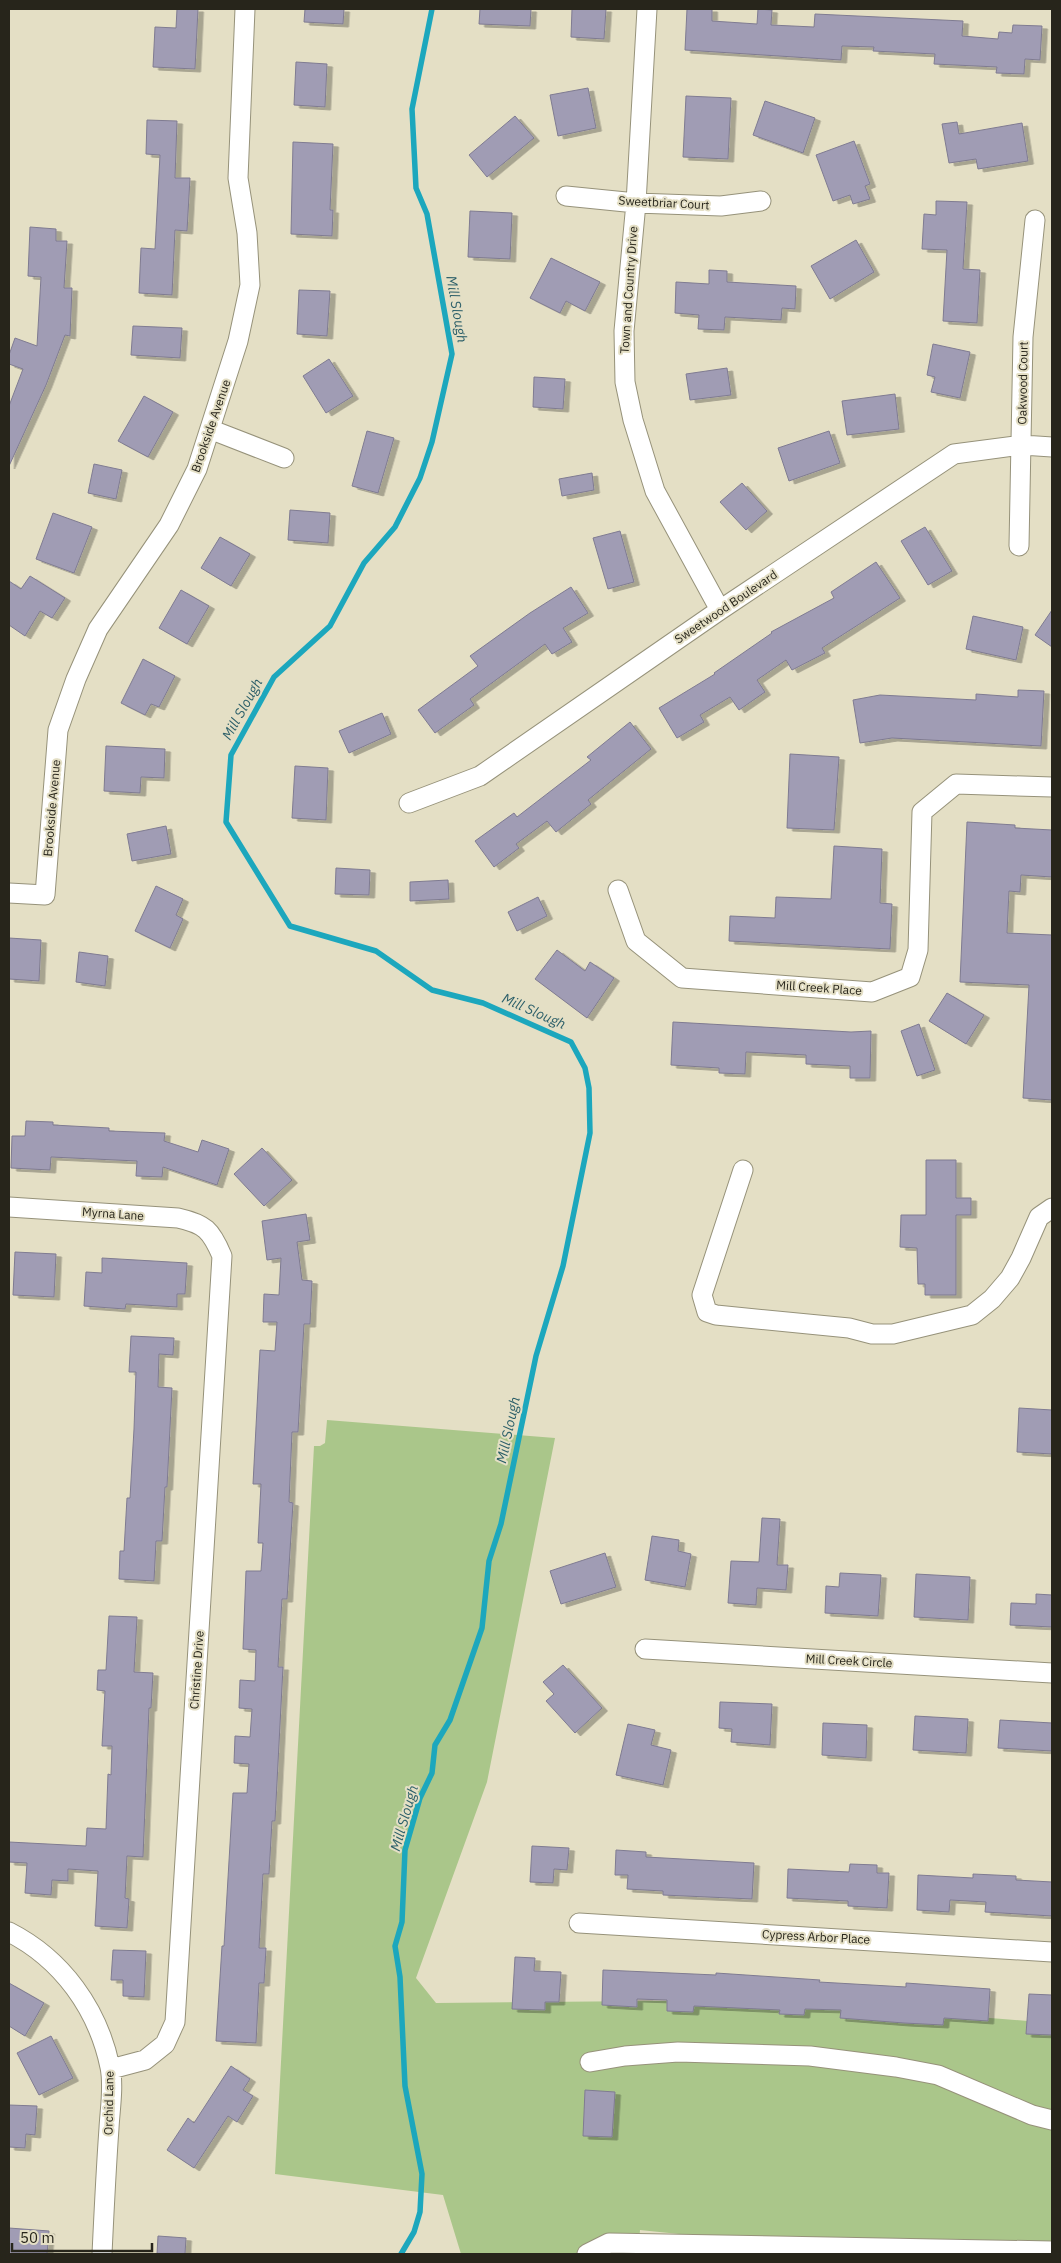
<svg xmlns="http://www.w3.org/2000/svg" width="1061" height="2263" font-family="'IBM Plex Sans',sans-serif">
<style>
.green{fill:#aac68a}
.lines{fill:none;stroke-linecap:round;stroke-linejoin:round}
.stream{stroke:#1ca7bd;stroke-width:5.5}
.building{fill:#a09cb4;stroke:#7f7b91;filter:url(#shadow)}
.minor-casing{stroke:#96927a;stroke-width:21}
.minor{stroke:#fff;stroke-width:19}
.labels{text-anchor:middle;stroke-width:4;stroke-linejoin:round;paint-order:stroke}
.street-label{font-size:12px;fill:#27251b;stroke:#e4dfc5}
.water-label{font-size:14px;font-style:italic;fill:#2c5f69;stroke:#e4dfc5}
</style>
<defs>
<filter id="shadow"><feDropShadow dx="5.5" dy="3" stdDeviation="0" flood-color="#0004"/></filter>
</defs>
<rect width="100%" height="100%" fill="#e4dfc5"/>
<path class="green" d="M327 1420 555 1438 487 1782 416 1978 436 2003 767 2000 1052 2023V2254H875L640 2230 638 2254H461L443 2195 275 2174 314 1446H320L325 1443Z"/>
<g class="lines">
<path class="stream" d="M401 2254 414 2232 420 2212 422 2174 405 2086 400 1977 395 1946 402 1922 405 1850 420 1798 432 1773 435 1745 450 1720 482 1628 489 1561 501 1524 536 1356 563 1266 590 1133 589 1088 585 1068 571 1042 483 1003 432 990 376 951 290 926 226 822 231 755 274 677 330 626 364 563 395 527 420 478 432 442 452 354 427 214 416 188 412 109 432 9"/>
</g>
<path class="building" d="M177 9H198L195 69 153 67 155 27 176 28Z
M305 9H344L343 24 304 22Z
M480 9H531L530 26 479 24Z
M572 9H606L604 39 571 37Z
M687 9H712V21L757 24 758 9 772 10 771 25 814 27 815 14 963 21 962 36 998 39 999 32 1012 33 1013 25 1042 26 1040 60 1025 59 1024 74 996 73 997 67 934 64 935 54 873 51 874 47 842 46 841 60 685 50Z
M296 62 327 64 325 107 294 105Z
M588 88 596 128 558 136 550 95Z
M686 96 731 98 728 159 683 157Z
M765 101 815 118 803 153 753 135Z
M515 116 534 138 487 177 469 155Z
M147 120 177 121 175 178H190L187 231 175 230 172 295 139 293 141 248 155 249 160 155 146 154Z
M957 122 959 134 1022 123 1028 161 978 169 976 159 949 163 942 124Z
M854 141 870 184 865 186 870 199 853 204 850 195 833 201 816 155Z
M293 142 333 144 330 210H333L332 236 291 234Z
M936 201 967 202 963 269 980 270 977 323 943 321 947 250 922 249 924 214 936 215Z
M470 211 512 213 510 259 468 257Z
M30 227 56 229V241H67L64 288H72L70 336 65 335 46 385 9 466V406L23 369 9 364V355L15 338 37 346 41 277 28 276Z
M856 240 874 272 830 299 811 266Z
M551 258 600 282 585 311 566 301 560 313 530 298Z
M709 270 727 271V282L796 286 795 309 782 308 781 320 725 317 724 330 698 329 699 315 675 313 676 282 709 284Z
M299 290 330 291 327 336 297 334Z
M133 326 182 328 180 358 131 355Z
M933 344 970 352 960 398 931 392 935 377 927 375Z
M329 359 353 396 326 413 303 376Z
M727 368 731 395 690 400 686 374Z
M534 377 565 379 563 409 533 407Z
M895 394 899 429 847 435 842 401Z
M144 396 173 412 148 457 118 441Z
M367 431 394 438 378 493 352 486Z
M829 431 840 463 789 481 778 448Z
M94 464 122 470 116 499 88 493Z
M592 473 594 490 562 496 559 479Z
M742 483 767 511 746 530 720 502Z
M290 510 330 513 328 543 288 540Z
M53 513 92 527 74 573 36 559Z
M925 527 952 571 928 585 901 541Z
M620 531 634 582 608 589 593 538Z
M220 537 250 554 231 586 201 568Z
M876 562 900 598 822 648 825 653 792 670 786 660 757 680 765 692 739 710 730 697 700 715 704 722 677 738 659 708 715 674 714 673 772 633 771 632 834 598 831 592Z
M30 576 65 598 52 618 40 611 25 636 9 625V581L21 589Z
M571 587 588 613 563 628 572 642 552 654 545 644 470 699 474 705 435 733 418 710 478 666 470 656 530 613Z
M181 590 209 606 187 644 159 628Z
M1052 610V647L1035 635Z
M973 616 1023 627 1016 660 966 649Z
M143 659 175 676 159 707 151 704 145 715 121 703Z
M1018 690 1044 691 1041 746 892 738 860 743 853 700 880 695 976 700V694L1018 697Z
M382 713 391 734 349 753 339 731Z
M630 722 651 749 588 800 591 804 556 832 547 821 516 844 519 848 494 867 475 841 514 813 517 817 591 760 587 757Z
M106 746 165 749 164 778 141 777 140 793 104 791Z
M790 754 839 757 834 830 787 828Z
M295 766 328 768 326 820 292 818Z
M967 822 1015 825V828L1052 830V877L1021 875 1020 892 1009 891 1007 933 1052 935V1100L1023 1098 1029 985 960 982Z
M166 826 171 854 132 861 127 834Z
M834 846 882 849 880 903 892 904 890 949 729 941 730 916 775 918 776 897 831 899Z
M336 868 370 870 369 895 335 894Z
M448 880 449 899 410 901V882Z
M156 886 183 899 176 915 183 919 170 948 135 931Z
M538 897 547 916 517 931 508 912Z
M9 938 41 940 39 981 9 979Z
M557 950 585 971 590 962 614 978 587 1018 535 979Z
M79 952 108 956 105 986 76 982Z
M947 993 984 1015 966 1044 929 1021Z
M673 1022 851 1032 871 1031 870 1078H850V1066L806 1064V1055L746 1052 745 1074 719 1073V1068L671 1065Z
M919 1024 935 1070 917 1076 901 1031Z
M26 1121 53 1122V1125L109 1128V1131L165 1133 164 1141 198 1152 202 1140 229 1149 217 1185 163 1167 162 1177 136 1176 137 1161 51 1157 50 1170 11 1168 12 1136H25Z
M262 1148 292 1180 264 1206 234 1174Z
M926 1160H956V1198H971V1215H956V1295H925V1284H918L917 1248 900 1247 901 1215H926Z
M306 1214 310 1240 297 1242 302 1280 312 1281 310 1324H304L298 1432H292L289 1502 293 1503 287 1599H282L278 1667H283L275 1821H272L269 1874H263L259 1948H266L264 1983H259L256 2043 216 2041 222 1946H224L233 1793H247L249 1764 234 1763 235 1736 250 1737 252 1709 239 1708 240 1680 255 1681 256 1650 243 1649 246 1571H261L263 1543H258L261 1484H253L260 1350 275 1351 277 1322H263L264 1294 279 1295 281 1258 267 1260 262 1221Z
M15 1252 56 1254 54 1297 13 1295Z
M102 1258 187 1263 185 1294H177V1307L126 1304 125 1309 84 1306 86 1272 102 1273Z
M131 1336 174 1338 173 1355 159 1354 158 1387 172 1388 167 1487H165L162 1541H156L154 1581 119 1579 120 1551H124L127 1498H130L134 1429 136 1372H129Z
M1019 1408 1052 1410V1454L1017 1452Z
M762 1518 780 1519 777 1565H788L786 1590 757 1588 756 1605 728 1603 731 1561 759 1562Z
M652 1536 679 1540 678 1551 691 1554 685 1587 645 1580Z
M605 1553 616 1587 561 1604 550 1571Z
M840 1573 881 1575 878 1616 825 1613 826 1586 839 1587Z
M916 1574 970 1577 968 1620 914 1617Z
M1036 1594 1052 1595V1627L1010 1625 1011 1603 1036 1604Z
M109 1616 137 1617 134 1672 153 1673 151 1708H149L143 1857 127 1856 125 1898 129 1899 127 1928 95 1926 98 1871 68 1869V1881L52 1880 51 1895 25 1893 27 1863 9 1862V1842L86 1846 87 1828 106 1829 108 1774 111 1775 112 1746H102L105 1691 97 1690 98 1670H106Z
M563 1665 602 1708 575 1733 546 1701 554 1694 543 1682Z
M720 1702 772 1704 770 1745 731 1742 732 1729 719 1728Z
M915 1716 968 1719 966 1753 913 1750Z
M1000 1720 1052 1723V1751L998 1748Z
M823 1723 867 1725 866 1758 822 1755Z
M628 1724 655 1730 651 1745 671 1750 663 1785 616 1775Z
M532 1846 569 1848 567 1870 554 1869 553 1883 530 1882Z
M616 1850 646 1852V1857L754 1863 752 1899 663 1895V1891L627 1889 628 1875H615Z
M850 1864 877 1865V1873H889L887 1908 848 1906V1901L787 1898 788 1869 849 1872Z
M973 1874 1016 1876V1880L1052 1882V1916L985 1912 986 1902 950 1900 949 1912 917 1910 918 1875 973 1878Z
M113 1950 146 1951 144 1997 123 1996V1980H111Z
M515 1957 535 1958 534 1971 561 1972 559 2002H545V2010L512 2009Z
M603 1970 716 1975V1973L820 1980 819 1982 906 1987V1983L990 1989 988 2021 944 2018 943 2025 904 2023 840 2018 841 2010 805 2009 804 2015 779 2014 780 2010 694 2006 693 2012 667 2011V2000L637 1999V2007L602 2005Z
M9 1983 44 2003 25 2036 9 2026Z
M1029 1994 1052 1995V2035L1026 2034Z
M51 2036 73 2078 39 2095 17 2053Z
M231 2066 250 2079 243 2090 253 2096 237 2122 228 2116 194 2168 167 2150 188 2118 194 2123Z
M585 2090 615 2092 612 2137 583 2136Z
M9 2105 37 2106 35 2135 26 2134 25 2148 9 2147Z
M9 2228 49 2231 47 2254H9Z
M158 2236 186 2238 185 2254H157Z"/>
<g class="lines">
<g class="minor-casing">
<path id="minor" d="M647 9 636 203 624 331 625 382 633 420 655 491 720 610
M566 196 636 203 721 206 761 201
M212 430 284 458
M1019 546 1023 337 1035 220
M409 803 480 776 720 610 954 454 1022 445 1052 447
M618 890 636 941 682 978 872 992 910 977 918 950 922 812 956 784 1052 787
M9 893 45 895 58 730 76 679 98 629 169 525 197 469 238 341 250 285 247 233 238 178 245 9
M743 1170 702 1295 707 1312 716 1315 849 1328 872 1334H893L972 1315 992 1299 1010 1278 1021 1258 1039 1217 1052 1208
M9 1207 178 1218C205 1224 211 1230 222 1256L175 2022 165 2044 145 2060 111 2069
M645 1649 1052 1673
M579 1923 1052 1952
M9 1932C62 1959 98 2009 110 2067 114 2086 110 2109 109 2128 106 2170 104 2212 102 2254
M590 2062 625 2056 678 2052 810 2056 896 2067 938 2075 1032 2115 1052 2120
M587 2254 609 2243 1052 2251"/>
</g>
<use href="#minor" class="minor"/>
</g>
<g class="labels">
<g class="street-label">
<text transform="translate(664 203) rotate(3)" y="4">Sweetbriar Court</text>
<text transform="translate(629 290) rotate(-86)" y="4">Town and Country Drive</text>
<text transform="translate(1023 383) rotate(-89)" y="4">Oakwood Court</text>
<text transform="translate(211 426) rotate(-71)" y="4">Brookside Avenue</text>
<text transform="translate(726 607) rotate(-34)" y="4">Sweetwood Boulevard</text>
<text transform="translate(52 808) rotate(-85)" y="4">Brookside Avenue</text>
<text transform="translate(819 988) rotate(4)" y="4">Mill Creek Place</text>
<text transform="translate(113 1214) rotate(4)" y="4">Myrna Lane</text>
<text transform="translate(849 1661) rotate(3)" y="4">Mill Creek Circle</text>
<text transform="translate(197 1670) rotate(-86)" y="4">Christine Drive</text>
<text transform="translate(816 1937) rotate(3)" y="4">Cypress Arbor Place</text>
<text transform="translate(109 2103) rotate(-89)" y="4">Orchid Lane</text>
</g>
<g class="water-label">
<text transform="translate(457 309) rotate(80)" y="5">Mill Slough</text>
<text transform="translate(242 709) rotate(-61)" y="5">Mill Slough</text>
<text transform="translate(534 1011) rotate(24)" y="5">Mill Slough</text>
<text transform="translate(508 1430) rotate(-78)" y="5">Mill Slough</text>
<text transform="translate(404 1818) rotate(-74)" y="5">Mill Slough</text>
</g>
</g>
<rect width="1061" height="2263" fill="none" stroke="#27251b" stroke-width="20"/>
<path d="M12 2243v8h140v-8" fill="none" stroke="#27251b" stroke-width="2.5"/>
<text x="20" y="2243" font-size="15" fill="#27251b" stroke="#e4dfc5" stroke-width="4" paint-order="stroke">50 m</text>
</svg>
